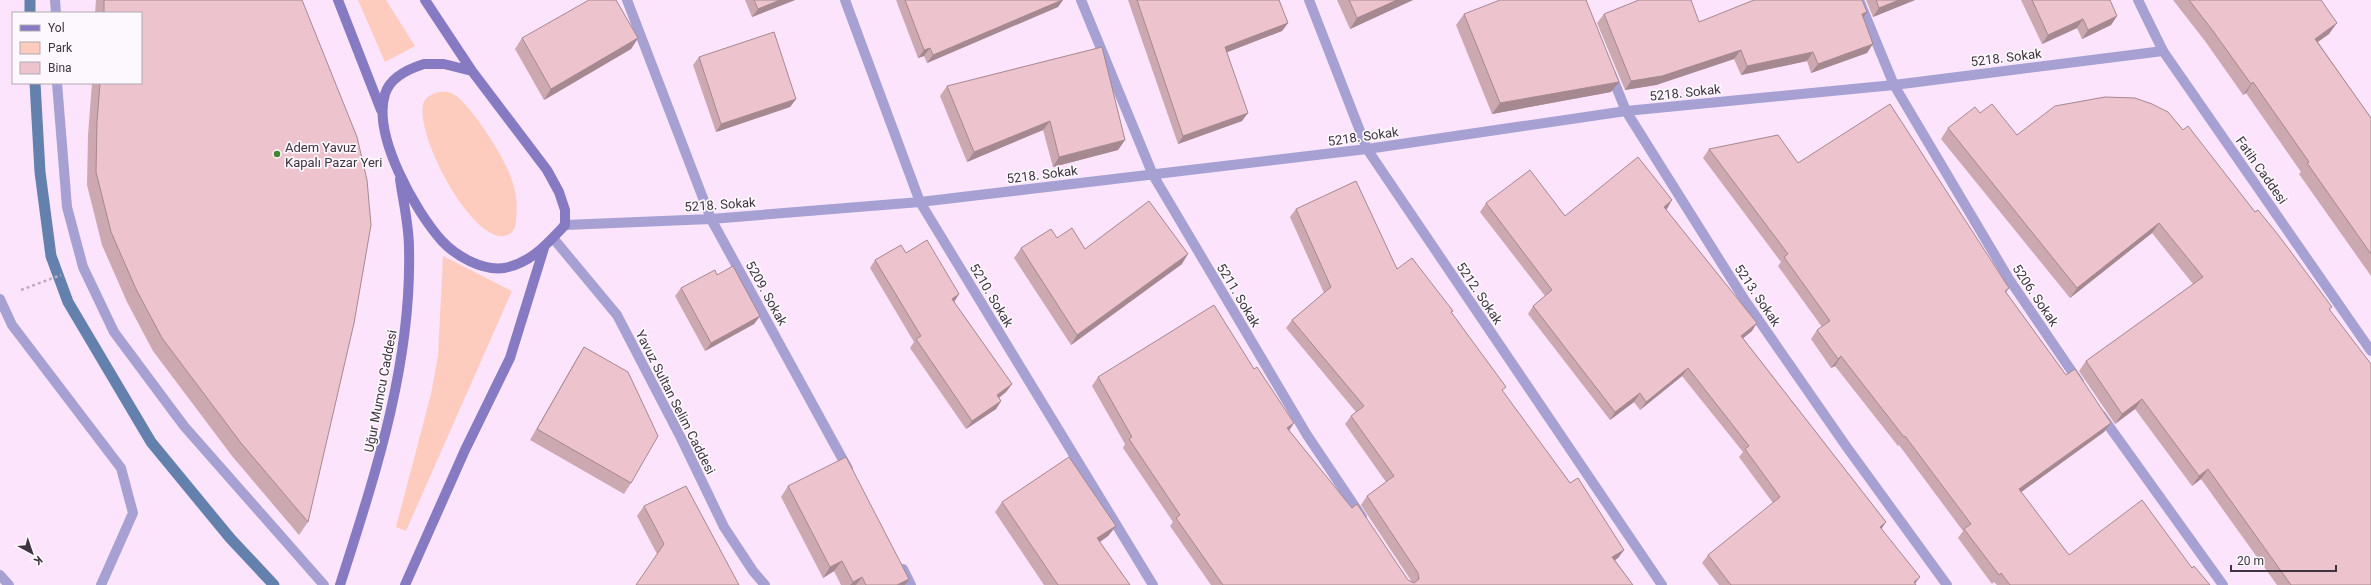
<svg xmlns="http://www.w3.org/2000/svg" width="2371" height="585" font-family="Roboto,sans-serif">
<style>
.green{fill:#fdccbf}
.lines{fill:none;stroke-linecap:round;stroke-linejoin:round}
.stream{stroke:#6481ad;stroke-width:11}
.path{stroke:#c0adc1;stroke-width:2.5;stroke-dasharray:3 3;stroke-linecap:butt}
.service{stroke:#a6a1d2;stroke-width:10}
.minor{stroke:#a6a1d2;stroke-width:10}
.tertiary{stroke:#a6a1d2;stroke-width:10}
.secondary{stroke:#867ac2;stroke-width:10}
.wall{fill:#cca8b1}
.shaded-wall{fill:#a68890}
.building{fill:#edc3ce;stroke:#a68890}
.poi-dot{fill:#41882d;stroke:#fdf8fe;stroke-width:1.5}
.labels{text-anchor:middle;stroke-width:3.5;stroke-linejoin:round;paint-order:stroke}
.street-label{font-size:13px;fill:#3e333e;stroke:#fdf8fe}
.poi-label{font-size:13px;fill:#3e333e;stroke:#fdf8fe;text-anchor:start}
</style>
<rect width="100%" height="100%" fill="#fbe4fc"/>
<path class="green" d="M358 0H386L415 46 385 62Z
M438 92C444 92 448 91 453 94 471 104 503 156 510 175 516 189 518 205 516 220 516 226 514 232 508 235 474 249 412 130 424 102 426 96 433 94 438 92Z
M443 256 512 291 406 531 396 527 431 394 438 356Z"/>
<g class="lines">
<path class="stream" d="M30 0V13
M35 83 40 172 51 256 68 302 151 442 230 538 274 585"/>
<path class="path" d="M21 290 61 275"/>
<path class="service" d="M55 0 56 13
M57 83 67 207 83 267 114 332 184 426 324 585"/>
<path class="minor" d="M627 0 711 219 848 469
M845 0 920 202 1153 585
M1081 0 1153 175 1307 435 1362 517
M1309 0 1367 149 1662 585
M1859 0 1894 85 2009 279 2079 382
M1611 74 1626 111 1744 299 1846 446 1947 585
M565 225 711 219 920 202 1367 149 1626 111 1894 85 2163 51
M0 299 12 325 121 468 133 513 101 585
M2101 415 2223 585
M903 569 911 585
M0 575 9 585"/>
<path class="tertiary" d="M2138 0 2163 51 2371 351
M553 238 617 315 681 438 724 527 753 571 765 585"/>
<path class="secondary" d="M338 0 381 110
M425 0 472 71
M424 64H444L472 71 547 170 559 192 565 210V225C547 244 531 263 504 268 482 271 456 256 442 241 415 211 372 135 385 94 390 77 408 69 424 64Z
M340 585C375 475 412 365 409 248 409 225 403 201 400 179
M405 585 465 450 510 358 544 248"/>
</g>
<path class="wall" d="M96 0H302L308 522 299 535 232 456 153 351 127 302 102 245 87 185 88 135 92 83H141V13H95Z
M745 0H795L752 17Z
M896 0H1063L1058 7 927 63 924 56 918 58Z
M1128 0H1279L1288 23 1282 31 1227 52 1242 121 1178 144Z
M1337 0H1413L1350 29Z
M1866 0H1915L1873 17Z
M2021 0H2110L2117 16 2111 25 2082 39 2077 28 2042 44Z
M2173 0H2321L2329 34 2318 42 2371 118V117V276L2299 174 2301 172 2246 93 2243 95 2205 41Z
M1867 12 1863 18 1867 53 1811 73 1807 61 1741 75 1734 59 1656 85 1625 90 1597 23 1604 14 1699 22Z
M1464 14 1611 92 1492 114 1456 25Z
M522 38H638L631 49 544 100 515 49Z
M699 57 796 99 790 107 716 132 693 65Z
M947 86 1125 140 1118 150 1053 167 1043 130 967 162 940 96Z
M1980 113 2017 135 2329 310 2371 585H2277L2201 479 2192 486 2135 409 2115 424 2079 371 2086 361 2193 284 2152 233 2070 298 1941 139 1948 128Z
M1709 149 1798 163 2009 288 2006 293 2066 375 2111 423 2104 432 2021 492 2069 555 2192 568 2210 585H1997L1994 582 1992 584 1958 538 1963 531 1899 445 1898 446 1835 366 1831 368 1811 339 1817 330 1822 327 1778 266 1781 262 1703 158Z
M1486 203 1565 216 1667 209H1665L1752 331 1743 338 1886 522 1881 529 1916 585H1719L1702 563 1708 555 1773 503 1739 457 1743 452 1682 376 1640 410 1634 402 1610 420 1528 314 1533 306 1545 296 1480 212Z
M1296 209 1397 269 1451 312 1503 392 1570 483 1624 550 1618 558 1615 560 1633 585H1211L1170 526 1173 522 1123 448 1125 444 1092 386 1098 377 1254 369 1294 423 1289 430 1408 580 1412 582 1361 505 1367 496 1386 482 1345 424 1351 416 1356 412 1286 328 1292 320 1324 293 1290 217Z
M1057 238 1085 249 1182 264 1071 345 1014 258 1021 248Z
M906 253 959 294 954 302 1012 384 1006 392 999 398 1001 401 996 409 966 429 910 348 914 342 870 268 875 260Z
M717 275 760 316 754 324 705 351 675 296 681 288Z
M584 347 631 483 624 494 530 440 577 358Z
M788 486 905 585H841L834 571 823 578 781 497Z
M1002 502 1116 526 1108 536 1100 542 1130 585H1044L995 512Z
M644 506 739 585 657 554 637 516Z"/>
<path class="shaded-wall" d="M780 0H795L752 17 758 9Z
M1062 0H1063L1058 7 927 63 933 55Z
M1397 0H1413L1350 29 1357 18Z
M1899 0H1915L1873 17 1879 8Z
M1867 12 1861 21 1862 14Z
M2117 16 2111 25 2082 39 2088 30Z
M2083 19 2077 28 2042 44 2048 35Z
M1288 23 1282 31 1220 55 1225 47Z
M2337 23 2329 34 2307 49 2315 39Z
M638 38 631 49 544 100 551 89Z
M1873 44 1867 53 1811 73 1818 64Z
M930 48 924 56 918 58 924 50Z
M1741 50 1734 59 1656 85 1625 90 1631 81Z
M1813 52 1807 61 1741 75 1747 66Z
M1619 82 1611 92 1492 114 1500 103Z
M2253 82 2246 93 2243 95 2251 84Z
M796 99 790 107 716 132 721 124Z
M1248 113 1242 121 1178 144 1183 136Z
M1050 121 1043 130 967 162 974 152Z
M1125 140 1118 150 1053 167 1059 157Z
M1672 200 1667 209 1658 215 1664 207Z
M2159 223 2152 233 2070 298 2077 288Z
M1188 254 1182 264 1071 345 1077 335Z
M959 294 954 302 952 299Z
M760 316 754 324 705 351 711 343Z
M1757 323 1752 331 1736 344 1741 336Z
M1841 356 1835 366 1831 368 1838 359Z
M1688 368 1682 376 1640 410 1646 402Z
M1012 384 1006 392 992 403 997 395Z
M1640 393 1634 402 1610 420 1615 412Z
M2142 399 2135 409 2115 424 2122 414Z
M1001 401 996 409 966 429 972 421Z
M1294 423 1288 432 1287 428Z
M2111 423 2104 432 2013 498 2019 489Z
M2208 469 2201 479 2192 486 2199 476Z
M1886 522 1880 531V527Z
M1116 526 1108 536 1090 549 1097 538Z
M1624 550 1618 558 1606 566 1612 557Z
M842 561 834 571 823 578 830 567Z
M862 577 856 585H850L853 582Z
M1920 577 1914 585V582Z
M909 579 905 585H897Z"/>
<path class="building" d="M104 0H302L357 137 367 180 371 225 354 323 308 522 241 443 162 338 136 289 111 232 96 172 97 122 100 83H141V13H104Z
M589 0H616L638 38 551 89 522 38Z
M754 0H780L758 9Z
M905 0H1062L933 55 930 48 924 50Z
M1137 0H1279L1288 23 1225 47 1248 113 1183 136Z
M1349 0H1397L1357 18Z
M1500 0H1586L1619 82 1500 103 1464 14Z
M1639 0H1691L1699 22 1754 0H1862L1867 12 1862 14 1873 44 1818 64 1813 52 1747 66 1741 50 1662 76 1631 81 1604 14Z
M1876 0H1899L1879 8Z
M2032 0H2110L2117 16 2088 30 2083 19 2048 35Z
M2189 0H2321L2337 23 2315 39 2371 118V117V254L2307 163 2309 162 2253 82 2251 84 2213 31Z
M774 32 796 99 721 124 699 57Z
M1102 47 1125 140 1059 157 1050 121 974 152 947 86Z
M2105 97 2135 98 2152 104 2168 112 2183 130 2188 126 2255 212 2258 210 2279 236 2332 307 2329 309 2371 364V585H2291L2208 469 2199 476 2142 399 2122 414 2086 361 2203 277 2159 223 2077 288 1948 128 1975 107 1980 113 1992 104 2017 135 2055 106Z
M1890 104 2009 288 2005 291 2066 375 2075 369 2111 423 2019 489 2069 555 2142 500 2192 568 2194 566 2210 585H2010L2001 573 1999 575 1964 529 1971 524 1905 436 1904 437 1841 356 1838 359 1817 330 1830 321 1784 257 1788 254 1709 149 1778 135 1798 163Z
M1638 157 1672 200 1664 207 1757 323 1741 336 1886 522 1880 527 1920 577 1914 582 1916 585H1731L1708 555 1780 497 1745 449 1749 446 1688 368 1646 402 1640 393 1615 412 1533 306 1552 290 1486 203 1530 170 1565 216Z
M1356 181 1397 269 1412 258 1453 311 1451 312 1506 387 1502 390 1570 483 1578 478 1624 550 1612 557 1633 585H1223L1176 518 1180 515 1129 439 1132 437 1098 377 1214 305 1254 369 1257 367 1294 423 1287 428 1352 508 1357 504 1408 580 1414 583 1419 579 1418 573 1367 496 1394 476 1351 416 1364 406 1292 320 1331 287 1296 209Z
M1149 201 1188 254 1077 335 1021 248 1051 229 1057 238 1072 228 1085 249Z
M927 240 959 294 952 299 1012 384 997 395 1001 401 972 421 916 339 921 336 875 260 901 245 906 253Z
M733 266 760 316 711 343 681 288 715 270 717 275Z
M584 347 628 372 658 436 631 483 537 429Z
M846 457 909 579 897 585H866L862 577 853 582 842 561 830 567 788 486Z
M1069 457 1116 526 1097 538 1130 585H1058L1002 502Z
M686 486 739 585H636L664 544 644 506Z"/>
<circle class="poi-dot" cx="277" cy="154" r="4"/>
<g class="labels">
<g class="street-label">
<text transform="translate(2006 57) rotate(-7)" y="5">5218. Sokak</text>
<text transform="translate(1685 92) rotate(-6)" y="5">5218. Sokak</text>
<text transform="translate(1363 136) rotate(-8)" y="5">5218. Sokak</text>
<text transform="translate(2262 170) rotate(55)" y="5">Fatih Caddesi</text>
<text transform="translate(1042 174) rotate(-7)" y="5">5218. Sokak</text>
<text transform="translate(720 204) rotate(-4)" y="5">5218. Sokak</text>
<text transform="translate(767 293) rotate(61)" y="5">5209. Sokak</text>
<text transform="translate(1480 293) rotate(56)" y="5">5212. Sokak</text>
<text transform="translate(992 295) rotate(59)" y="5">5210. Sokak</text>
<text transform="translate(1239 295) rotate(59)" y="5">5211. Sokak</text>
<text transform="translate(1758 295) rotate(56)" y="5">5213. Sokak</text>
<text transform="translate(2036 295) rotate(56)" y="5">5206. Sokak</text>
<text transform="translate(380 391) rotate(-79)" y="5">Uğur Mumcu Caddesi</text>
<text transform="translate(676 402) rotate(63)" y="5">Yavuz Sultan Selim Caddesi</text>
</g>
<g class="poi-label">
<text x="285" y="152">Adem Yavuz<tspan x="285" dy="15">Kapalı Pazar Yeri</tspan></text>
</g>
</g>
<rect x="12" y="12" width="130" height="72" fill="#fdf8fe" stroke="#b1a9b1"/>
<rect x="20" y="25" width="20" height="6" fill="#867ac2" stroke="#b1a9b1"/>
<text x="48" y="32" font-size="12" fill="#3e333e">Yol</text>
<rect x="20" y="42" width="20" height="12" fill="#fdccbf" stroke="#b1a9b1"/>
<text x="48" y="52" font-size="12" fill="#3e333e">Park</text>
<rect x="20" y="62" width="20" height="12" fill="#edc3ce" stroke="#b1a9b1"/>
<text x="48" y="72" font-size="12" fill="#3e333e">Bina</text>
<g transform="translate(32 553) rotate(140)" stroke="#fdf8fe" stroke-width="3" paint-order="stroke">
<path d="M0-3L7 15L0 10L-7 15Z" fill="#3e333e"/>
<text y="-6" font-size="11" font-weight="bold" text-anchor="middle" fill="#3e333e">K</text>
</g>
<path d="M2231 565v6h105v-6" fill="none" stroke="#3e333e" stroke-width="2"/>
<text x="2237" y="565" font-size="12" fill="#3e333e" stroke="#fdf8fe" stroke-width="3" paint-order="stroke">20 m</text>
</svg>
